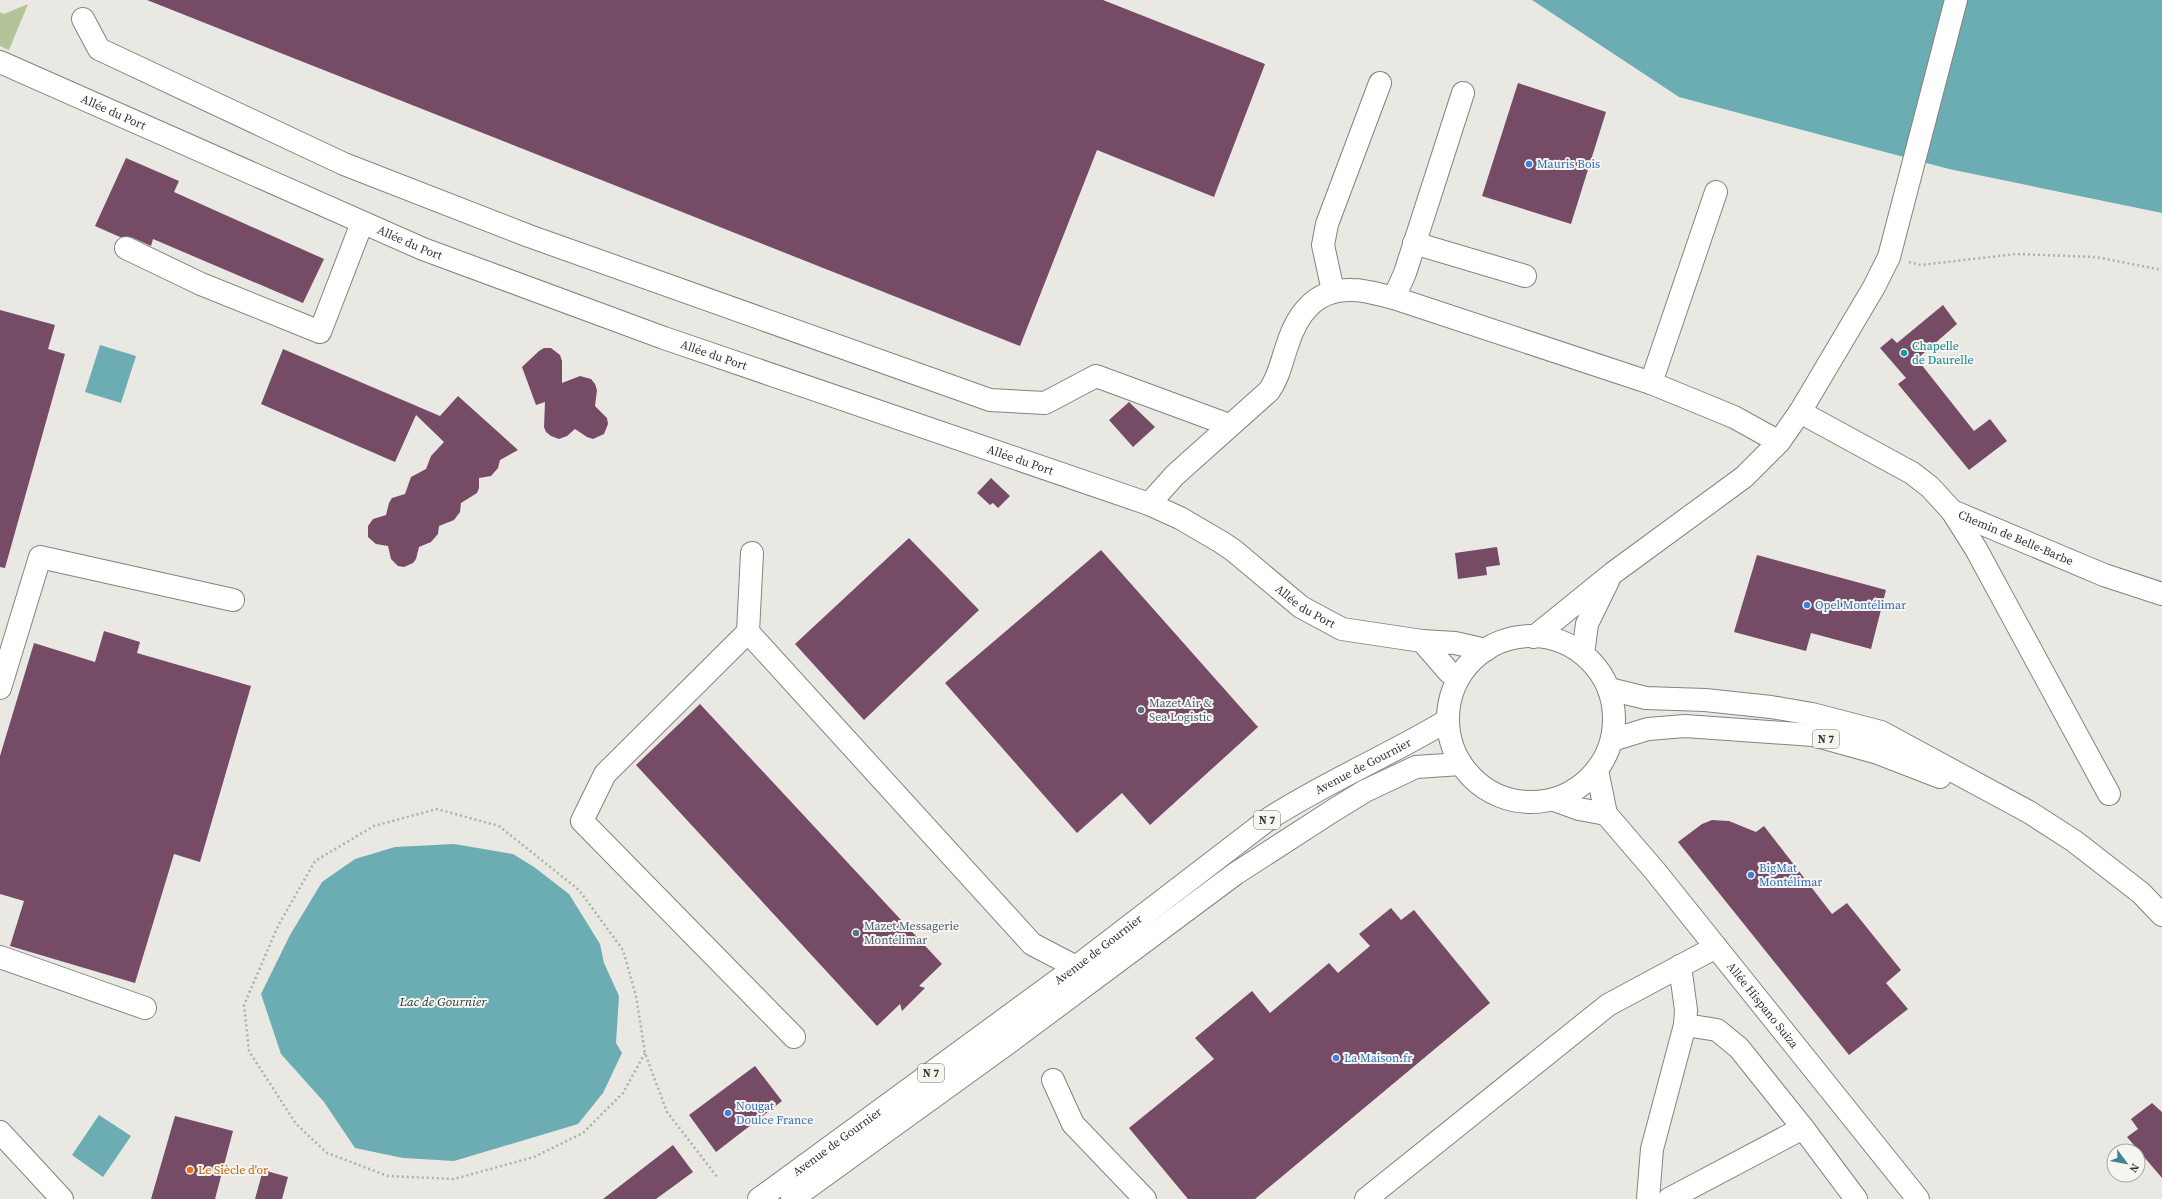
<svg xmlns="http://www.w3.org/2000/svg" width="2162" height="1199" font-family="'Source Serif 4',serif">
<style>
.green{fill:#b3c498}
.water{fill:#6badb2}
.building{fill:#754b66}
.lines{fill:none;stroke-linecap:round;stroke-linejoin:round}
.minor-casing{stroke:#84837e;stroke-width:24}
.major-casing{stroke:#84837e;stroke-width:24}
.path{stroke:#afaeaa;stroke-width:2.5;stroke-dasharray:2 3;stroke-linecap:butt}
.minor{stroke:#fff;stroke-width:22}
.major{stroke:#fff;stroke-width:22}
.shop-dot{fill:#3f7fe0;stroke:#f6f5f0;stroke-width:1.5}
.culture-dot{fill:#0f9aa8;stroke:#f6f5f0;stroke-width:1.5}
.service-dot{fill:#5c6f8a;stroke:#f6f5f0;stroke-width:1.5}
.food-dot{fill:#e8710a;stroke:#f6f5f0;stroke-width:1.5}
.labels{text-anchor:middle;stroke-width:4;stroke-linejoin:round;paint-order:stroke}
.shield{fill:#f6f5f0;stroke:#6e6d6a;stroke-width:1}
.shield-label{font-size:11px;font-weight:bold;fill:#333331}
.street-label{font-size:12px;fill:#333331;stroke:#f6f5f0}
.shop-label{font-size:12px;fill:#366cbe;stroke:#f6f5f0;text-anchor:start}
.culture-label{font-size:12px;fill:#0d838f;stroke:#f6f5f0;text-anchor:start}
.service-label{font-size:12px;fill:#4e5e75;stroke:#f6f5f0;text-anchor:start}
.food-label{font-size:12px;fill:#c56008;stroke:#f6f5f0;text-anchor:start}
.water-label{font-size:13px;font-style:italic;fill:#17383a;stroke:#f6f5f0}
</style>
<rect width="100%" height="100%" fill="#e9e8e3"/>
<path class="green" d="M28 4 9 50 0 46V12L4 14Z"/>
<path class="water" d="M1532 0H2162V213L1949 169 1679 97Z
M100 345 136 356 121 403 85 392Z
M454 844 513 854 534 867 569 894 600 944 604 963 619 996 616 1043 622 1053 603 1093 578 1124 454 1161 403 1158 355 1148 324 1102 281 1054 261 994 290 935 322 882 355 859 395 847Z
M99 1115 131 1136 103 1177 72 1155Z"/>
<path class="building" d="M147 0H1103L1265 64 1214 197 1097 150 1020 346Z
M1518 83 1606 112 1571 224 1482 196Z
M126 158 179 181 174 192 324 259 303 303 153 239 151 246 131 237H120L95 226Z
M1943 305 1957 324 1917 359 1974 431 1990 419 2007 441 1969 470 1898 384 1906 378 1880 348 1892 338 1897 343Z
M0 310 55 325 48 349 65 354 5 568 0 567Z
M544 348H551L560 355 562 361V383L580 376 591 379 595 384 597 390 595 406 607 418 608 424 604 434 593 439 587 437 575 429 567 436 559 439 551 436 546 432 544 427 545 402 536 405 522 367 539 351Z
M283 349 440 416 458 396 518 450 500 460 498 468 491 476 479 478V488L477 493 461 503 460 512 454 520 439 526 438 534 431 542 419 547 416 559 413 563 404 567 398 566 391 559 388 546 376 544 368 537V526L373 519 386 515 389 503 392 498 405 494 411 477 426 469 431 456 444 442 416 415 395 462 261 404Z
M1129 402 1155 427 1133 447 1109 420Z
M991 478 1010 496 998 508 993 503 990 505 977 493Z
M909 538 979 610 864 720 795 644Z
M1497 547 1500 565 1486 567 1487 575 1458 579 1455 553Z
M1101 550 1258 727 1150 825 1122 793 1077 833 945 683Z
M1757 555 1886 590 1871 649 1811 633 1806 651 1734 632Z
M104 631 140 642 137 653 251 686 200 862 174 854 135 983 10 946 24 901 0 894V756L34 643 95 662Z
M700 704 942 964 919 986 925 988 902 1011 900 1004 877 1026 636 765Z
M1712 820 1729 821 1756 832 1764 826 1832 914 1847 903 1901 970 1886 983 1908 1009 1849 1055 1678 842 1702 824Z
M1391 908 1401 920 1414 910 1490 1003 1255 1199H1188L1129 1128 1214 1059 1195 1038 1252 991 1270 1013 1329 963 1338 973 1370 946 1359 934Z
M755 1066 782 1101 716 1152 689 1115Z
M2152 1103 2162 1112V1178L2127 1137 2138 1129 2131 1119Z
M175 1116 233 1131 215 1199H151Z
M673 1145 693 1172 656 1199H603Z
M263 1170 288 1177 282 1199H255Z"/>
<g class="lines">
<g class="minor-casing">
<g id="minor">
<path d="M83 19 99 49 344 164 529 236 990 400 1045 403 1096 376 1229 425"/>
<path id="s1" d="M0 62 423 249 664 338 1149 504 1180 518 1221 542 1233 550 1301 607 1342 629 1422 641"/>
<path d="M1414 243 1525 276"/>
<path d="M126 248 201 284 320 332 362 223"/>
<path d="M1333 291 1323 245 1327 224 1380 83"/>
<path d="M1394 298 1405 273 1463 93"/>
<path d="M1651 383 1716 192"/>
<path id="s2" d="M1800 412 1912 473 1930 487 1952 511 2104 575 2162 594"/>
<path d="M1149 504 1175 475 1269 391C1279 377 1281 363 1287 346 1297 314 1315 289 1352 290 1366 290 1381 295 1394 298L1651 383 1734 417 1779 442"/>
<path d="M1952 511 1976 549 2109 794"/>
<path d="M748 632 752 553"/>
<path d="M1534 637 1613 573 1744 477 1779 442 1800 412 1874 287 1889 257 1956 0"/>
<path d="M1583 654 1587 624 1608 581"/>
<path d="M1458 679 1449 672 1422 641 1455 643 1486 650"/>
<path d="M0 688 40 557 233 600"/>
<path id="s3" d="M1597 770 1606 814 1655 871 1918 1199"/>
<path d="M1554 800 1579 809 1606 814"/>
<path d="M0 957 145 1008"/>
<path d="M794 1037 582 821 605 774 748 632 1032 944 1076 967 1086 981"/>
<path d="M1053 1080 1073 1124 1145 1199"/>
<path d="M1803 1128 1856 1199"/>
<path d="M0 1132 62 1199"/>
<path d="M1366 1199 1608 1005 1716 947"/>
<path d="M1648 1199 1652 1149 1685 1025 1686 1010 1680 966"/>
<path d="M1669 1199 1803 1128 1739 1048 1717 1030 1685 1025"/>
</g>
</g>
<g class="major-casing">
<g id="major">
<circle cx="1531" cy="719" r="83"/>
<path d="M1609 689 1646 698 1705 700 1771 707 1812 714 1881 732 2029 812 2074 841 2141 893 2162 915"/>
<path d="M1612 740 1648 729 1685 726 1813 735 1878 753 1940 777"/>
<path id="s4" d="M759 1199 1076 967 1270 818C1328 781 1390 755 1448 720"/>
<path d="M792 1199 1008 1043 1235 874 1334 810 1365 791 1416 767 1461 764"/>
</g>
</g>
<path class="path" d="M1909 262 1921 265 2016 254 2096 257 2162 270
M645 1053 623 1093 583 1133 534 1157 454 1179 388 1176 327 1153 296 1124 249 1051 244 1005 278 926 315 861 374 826 437 809 499 826 579 890 623 950 636 996 645 1053 667 1112 718 1178"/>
<use href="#minor" class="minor"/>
<use href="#major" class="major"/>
</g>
<g class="shop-dot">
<circle cx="1529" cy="164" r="4"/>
<circle cx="1807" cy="605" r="4"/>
<circle cx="1751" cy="875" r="4"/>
<circle cx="1336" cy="1058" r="4"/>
<circle cx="728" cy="1113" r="4"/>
</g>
<circle class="culture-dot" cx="1904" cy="353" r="4"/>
<g class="service-dot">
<circle cx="1141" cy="710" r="4"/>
<circle cx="856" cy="933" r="4"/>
</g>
<circle class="food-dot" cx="190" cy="1170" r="4"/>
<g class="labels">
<g class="shield">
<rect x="1813" y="730" width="26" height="18" rx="3"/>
<rect x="1254" y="811" width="26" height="18" rx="3"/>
<rect x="918" y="1064" width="26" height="18" rx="3"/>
</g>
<g class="shield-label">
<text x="1826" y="743">N 7</text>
<text x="1267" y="824">N 7</text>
<text x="931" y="1077">N 7</text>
</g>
<g class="street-label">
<text dy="4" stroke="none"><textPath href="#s1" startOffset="124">Allée du Port</textPath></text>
<text dy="4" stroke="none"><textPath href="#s1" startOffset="448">Allée du Port</textPath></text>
<text dy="4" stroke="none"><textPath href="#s1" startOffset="772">Allée du Port</textPath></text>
<text dy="4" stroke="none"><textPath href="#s1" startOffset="1096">Allée du Port</textPath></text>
<text dy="4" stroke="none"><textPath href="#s2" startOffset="252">Chemin de Belle-Barbe</textPath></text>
<text dy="4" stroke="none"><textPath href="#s1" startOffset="1420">Allée du Port</textPath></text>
<text dy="4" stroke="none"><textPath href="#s4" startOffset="744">Avenue de Gournier</textPath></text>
<text dy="4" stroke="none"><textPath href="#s4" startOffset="421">Avenue de Gournier</textPath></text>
<text dy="4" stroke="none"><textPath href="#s3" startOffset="292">Allée Hispano Suiza</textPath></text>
<text dy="4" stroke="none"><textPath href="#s4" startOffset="97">Avenue de Gournier</textPath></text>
</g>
<g class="shop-label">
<text x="1537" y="168">Mauris Bois</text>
<text x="1815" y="609">Opel Montélimar</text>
<text x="1759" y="872">BigMat<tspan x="1759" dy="14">Montélimar</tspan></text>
<text x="1344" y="1062">La Maison.fr</text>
<text x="736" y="1110">Nougat<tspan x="736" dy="14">Doulce France</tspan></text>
</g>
<g class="culture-label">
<text x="1912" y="350">Chapelle<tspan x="1912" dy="14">de Daurelle</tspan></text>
</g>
<g class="service-label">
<text x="1149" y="707">Mazet Air &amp;<tspan x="1149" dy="14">Sea Logistic</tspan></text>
<text x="864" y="930">Mazet Messagerie<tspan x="864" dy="14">Montélimar</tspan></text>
</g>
<g class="food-label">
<text x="198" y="1174">Le Siècle d'or</text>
</g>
<g class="water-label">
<text x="443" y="1006">Lac de Gournier</text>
</g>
</g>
<g transform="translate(2126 1163) rotate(122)"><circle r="19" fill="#f6f5f0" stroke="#a8a7a4"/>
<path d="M0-3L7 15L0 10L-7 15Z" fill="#408492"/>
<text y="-6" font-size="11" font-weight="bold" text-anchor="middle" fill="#333331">N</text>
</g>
</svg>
